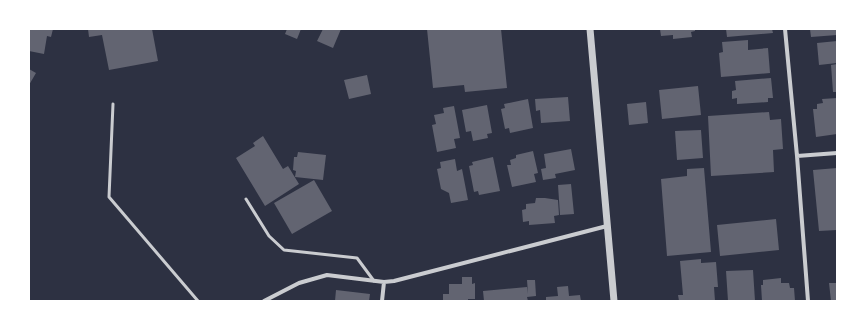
<svg xmlns="http://www.w3.org/2000/svg" width="866" height="330" font-family="'Source Serif 4',serif">
<style>
.building{fill:#626471}
.lines{fill:none;stroke-linecap:round;stroke-linejoin:round}
.service{stroke:#caccd0;stroke-width:3}
.minor{stroke:#caccd0;stroke-width:4}
.tertiary{stroke:#caccd0;stroke-width:7}
</style>
<rect width="100%" height="100%" fill="#2d3142"/>
<path class="building" d="M29 29H53L51 37 47 36 44 54 29 51Z
M88 29H152L158 61 109 70 102 35 89 37Z
M287 29H301L297 39 285 34Z
M323 29H341L333 48 317 41Z
M427 29H501L507 88 465 92 464 85 433 88Z
M660 29H695V31L691 32 692 37 673 39V35L661 36Z
M726 29H772L773 33 727 37Z
M810 29H837V35L811 37Z
M748 40V50L768 48 770 73 721 77 719 53 723 52 722 42Z
M837 41V63L819 65 817 43Z
M837 64V92H833L831 65Z
M29 69 36 73 29 85Z
M367 75 371 94 349 99 344 80Z
M771 78 773 98H768V102L737 104V98L732 99V91L736 90 735 81Z
M698 86 701 115 662 119 659 90Z
M568 97 570 121 541 123 540 110 536 111 535 99Z
M837 98V134L816 137 813 109H817V104L823 103 822 99Z
M528 99 533 128 510 133 509 128 505 129 501 109 505 108 504 104Z
M646 102 648 123 629 125 627 104Z
M487 105 492 133 487 134 488 138 473 141 471 131 466 132 462 110Z
M454 106 460 138 454 139 456 148 437 152 432 125 436 124 434 115 444 113 443 108Z
M769 112 770 120 781 119 783 149 773 150 774 172 711 176 708 116Z
M701 130 703 158 677 160 675 131Z
M263 136 283 169 288 166 299 184 265 206 236 158 255 146 253 143Z
M571 149 575 170 555 174 556 178 543 180 541 169 546 168 544 154Z
M533 151 538 173 534 174 536 182 512 187 507 165H511L510 160 516 158V155Z
M298 152 326 155 323 180 295 177 296 171 293 170 294 157H297Z
M493 157 500 191 479 195 478 191 474 192 469 166 473 165 472 162Z
M455 159 457 171 462 169 468 200 451 203 449 193 441 189 437 169 441 168 440 162Z
M704 168 711 252 667 256 661 179 687 176V169Z
M837 168V230L819 231 813 170Z
M314 180 332 211 292 234 274 203Z
M571 184 574 214 560 215 558 185Z
M536 198H545L558 200 559 215 554 216 555 223 529 225V221L523 222 522 210 526 209V204L535 203Z
M776 219 779 250 720 256 717 225Z
M701 259V263L716 262 718 287H714L715 301H679L678 295H683L680 261Z
M753 270 755 301H728L726 271Z
M462 277H472V284L475 283V299H468V301H443V294H449V284H462Z
M781 278V283H789L790 288H794L795 301H762L761 285H763V280Z
M527 280H535L536 296 527 297 528 301H484L483 291 527 287 528 294Z
M829 283H837V301H831Z
M568 286 569 296 580 295 581 301H546V297L558 296 557 287Z
M336 290 370 294 369 301H335Z"/>
<g class="lines">
<path class="service" d="M113 104 109 197 198 301
M246 199 269 236 284 250 357 258 374 281"/>
<path class="minor" d="M785 29 797 156 808 301
M797 156 837 153
M264 301 299 283 327 275 384 282 394 281 607 226
M382 301 384 282"/>
<path class="tertiary" d="M590 29 614 301"/>
</g>
<rect width="866" height="330" fill="none" stroke="#ffffff" stroke-width="60"/>
</svg>
